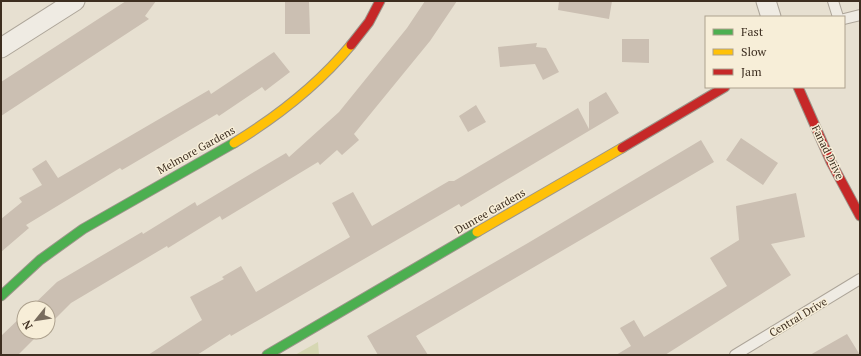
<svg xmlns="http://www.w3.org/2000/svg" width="861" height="356" font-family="'PT Serif',serif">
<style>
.green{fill:#d6d7b3}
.building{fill:#cbbfb2}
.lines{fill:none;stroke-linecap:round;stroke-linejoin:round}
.lane-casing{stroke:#ada599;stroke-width:12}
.street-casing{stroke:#ada599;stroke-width:21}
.fast-casing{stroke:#9c958a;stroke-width:11}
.slow-casing{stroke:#9c958a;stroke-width:11}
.jam-casing{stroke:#9c958a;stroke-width:11}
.lane{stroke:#efebe3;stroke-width:10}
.street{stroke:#efebe3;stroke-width:19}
.fast{stroke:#4caf50;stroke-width:9}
.slow{stroke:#ffc107;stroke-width:9}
.jam{stroke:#c62828;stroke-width:9}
.labels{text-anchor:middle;stroke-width:3;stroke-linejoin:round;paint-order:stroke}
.street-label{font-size:11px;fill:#3d2e20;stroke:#f7eed8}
</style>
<rect width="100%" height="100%" fill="#e7e0d1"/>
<path class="green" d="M318 342 319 355H295Z"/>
<path class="building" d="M126 1H156L145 16 149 19 1 116V82Z
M285 1H309L310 34H285Z
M425 1H457L430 41 354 134 359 140 342 155 337 150 320 165 318 162 222 220 220 216 168 248 167 246 71 303 48 326V308H30L57 282 142 232 143 234 195 202 197 206 286 153 289 157 339 112 407 28Z
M559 1H612L609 19 558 10Z
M622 39H649V63L622 62Z
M537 43 536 47 546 48 559 72 543 80 535 64 500 67 498 47Z
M274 52 290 72 265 91 262 87 219 116 217 114 122 170 120 168 26 225 29 228 1 252V219L22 202 19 198 42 185 32 169 46 160 58 178 209 90 211 94Z
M606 92 619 113 461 207 459 204 231 336 230 334 197 355H148L202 320 190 297 224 279 222 277 241 266 256 292 350 237 332 203 353 192 372 226 449 181H454L578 108 589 129V102Z
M476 105 486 122 468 132 459 116Z
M741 138 778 163 763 185 726 160Z
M701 140 714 162 416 336 428 355H378L367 336 528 243Z
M796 193 805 237 771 244 791 275 665 355H616L631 346 620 328 634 320 644 337 727 286 710 258 739 240 736 206Z
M24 314V332H41L18 355H1V336Z
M847 334 860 355H810Z"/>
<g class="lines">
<g class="lane-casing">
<path id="lane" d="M833 1 838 17
M844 19 860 15
M735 355 860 279"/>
</g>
<g class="street-casing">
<path id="street" d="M766 1 771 17
M1 48 75 1"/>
</g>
<g class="fast-casing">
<path id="fast" d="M1 296 40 260 83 229 234 143
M267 355 477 232"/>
</g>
<g class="slow-casing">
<path id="slow" d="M234 143C278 116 318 85 351 45
M477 232 622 148"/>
</g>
<g class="jam-casing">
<path id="jam" d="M351 45 369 22 380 1
M798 87 831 162 860 216
M622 148 725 87"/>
</g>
<use href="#lane" class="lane"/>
<use href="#street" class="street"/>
<use href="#fast" class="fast"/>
<use href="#slow" class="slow"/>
<use href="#jam" class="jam"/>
</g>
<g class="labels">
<g class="street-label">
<text transform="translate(196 150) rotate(-29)" y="4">Melmore Gardens</text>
<text transform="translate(828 152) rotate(64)" y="4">Fanad Drive</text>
<text transform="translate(490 211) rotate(-30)" y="4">Dunree Gardens</text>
<text transform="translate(798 317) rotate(-31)" y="4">Central Drive</text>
</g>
</g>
<rect width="861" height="356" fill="none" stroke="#3d2e20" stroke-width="4"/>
<rect x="705" y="16" width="140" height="72" fill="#f7eed8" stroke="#ada18e"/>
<rect x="713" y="29" width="20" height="6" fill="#4caf50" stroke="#ada18e"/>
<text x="741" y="36" font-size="12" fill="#3d2e20">Fast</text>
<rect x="713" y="49" width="20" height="6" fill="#ffc107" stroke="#ada18e"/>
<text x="741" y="56" font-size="12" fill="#3d2e20">Slow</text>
<rect x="713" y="69" width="20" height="6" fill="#c62828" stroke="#ada18e"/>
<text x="741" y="76" font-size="12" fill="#3d2e20">Jam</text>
<g transform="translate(36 320) rotate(240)"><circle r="19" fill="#f7eed8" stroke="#ada18e"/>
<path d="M0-3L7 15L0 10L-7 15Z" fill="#786c5e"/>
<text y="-6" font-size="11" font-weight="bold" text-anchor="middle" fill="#3d2e20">N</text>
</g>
</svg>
